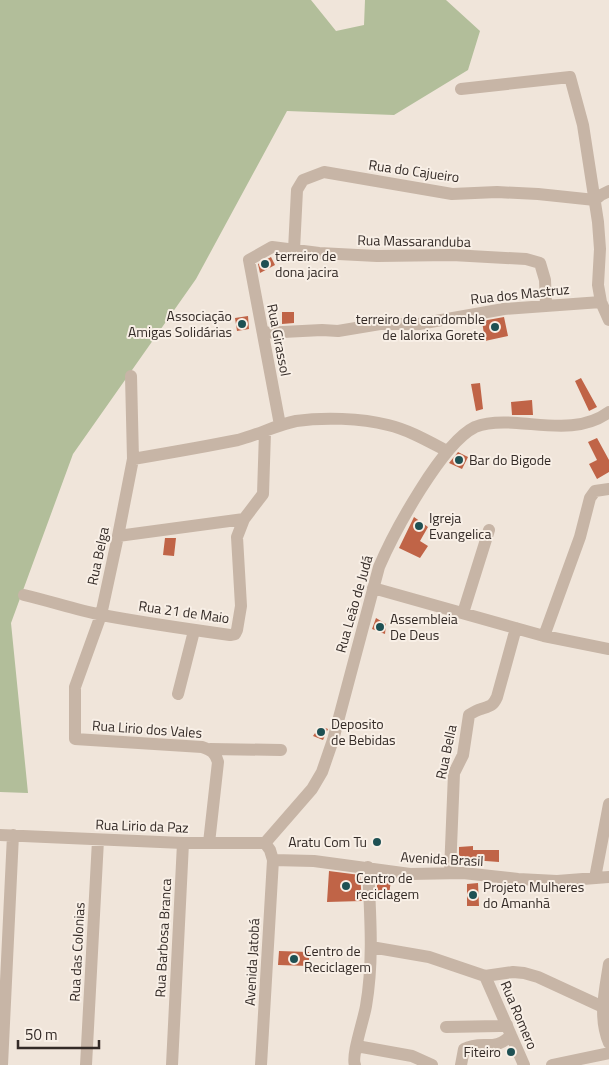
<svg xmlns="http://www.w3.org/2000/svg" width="609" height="1065" font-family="'Titillium Web',sans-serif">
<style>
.green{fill:#b2be9a}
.building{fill:#c06447}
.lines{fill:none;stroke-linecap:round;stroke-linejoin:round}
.street{stroke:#c7b5a6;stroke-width:12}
.poi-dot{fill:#1e5053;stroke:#f8efe6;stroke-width:2}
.labels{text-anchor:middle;stroke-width:4;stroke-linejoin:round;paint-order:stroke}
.street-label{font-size:14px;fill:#342b27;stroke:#f8efe6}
.poi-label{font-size:14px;fill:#342b27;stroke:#f8efe6;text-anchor:start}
</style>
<rect width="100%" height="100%" fill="#f0e5da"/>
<path class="green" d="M0 0H311L336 31 364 25 365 0H446L480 31 468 70 394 115 287 111 196 279 73 454 11 623 28 793 0 792Z"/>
<path class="building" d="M271 257 275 265 260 273 258 264Z
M282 312H294V323L282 324Z
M248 316 249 329 237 331 235 318Z
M504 317 508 336 485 341 482 321Z
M581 378 597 407 589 411 575 381Z
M480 383 483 409 476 411 471 384Z
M532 400 533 415H512L511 402Z
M597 438 609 460V472L597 479 589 464 597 460 588 442Z
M458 452 468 457 462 469 449 463Z
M414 517 428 527 420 541 428 546 420 558 399 548Z
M165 538H176L174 556 163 555Z
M376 618 386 624 385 634 372 629Z
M320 726 328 729 323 740 313 736Z
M473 846V850H499V862L459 859V847Z
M329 871 360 875 362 901 327 902Z
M377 878 391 880 389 895 377 894Z
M478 883 479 906H467V884Z
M279 951 309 952V966L278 965Z"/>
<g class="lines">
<path class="street" d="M461 89 570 77 583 125 598 222 600 249 598 285 601 302 609 320
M595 200 601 195 609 191
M294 250 297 190 303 180 324 172 452 194 497 192 538 194 595 200
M263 333 322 330 338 331 380 324H419L504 309 601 302
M131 376 133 459 118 536 101 615 75 687V739L202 747C211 750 215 752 218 762L209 843
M280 425 249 260 272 247 319 253 377 256 452 255 526 259 540 263 545 280 546 306
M133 459C168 453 203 447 238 440 258 435 276 425 296 421 323 417 361 418 388 425 409 430 428 441 447 451
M118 536 244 519 263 494 265 432
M373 588 544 636 609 649
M24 595C50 601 76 610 102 615 144 623 187 629 230 635L235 634 237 630 241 606 237 537 244 519
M463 613 489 530
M544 636 580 537 590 498 595 491 609 489
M178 694 194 631
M210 749 281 750
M0 835 183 843H265L270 850 273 860 261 1065
M265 843 312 789 322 772 333 740 379 567C394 532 442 443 475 427 487 422 504 422 517 423 548 425 582 432 609 412
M273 860 314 861 410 874 463 873 518 879 557 881 609 877
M450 872 454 773 463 755 469 715C472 713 477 710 481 709 490 706 493 706 497 697L516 628
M595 878 609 804
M371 947 429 957 485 976 513 972 524 973 538 977 603 1007
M609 964C605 991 598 1017 609 1043
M485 976 524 1065
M446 1027 499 1026 507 1025
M357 1044 362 1047 412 1056 432 1065
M2 1065 13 835
M86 1065 98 840
M172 1065 183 843
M355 1065C351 1056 364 1019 366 1006 374 960 370 913 368 867
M461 1065 464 1049C483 1039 494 1053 511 1035
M552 1065 609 1053"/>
</g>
<g class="poi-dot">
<circle cx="265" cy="264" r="5"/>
<circle cx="242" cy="324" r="5"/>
<circle cx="495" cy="327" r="5"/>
<circle cx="459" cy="460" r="5"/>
<circle cx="419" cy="526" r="5"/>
<circle cx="380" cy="627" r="5"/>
<circle cx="321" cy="732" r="5"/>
<circle cx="377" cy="842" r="5"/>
<circle cx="346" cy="886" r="5"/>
<circle cx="473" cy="895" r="5"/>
<circle cx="294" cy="959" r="5"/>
<circle cx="511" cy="1052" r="5"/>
</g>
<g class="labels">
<g class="street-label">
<text transform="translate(414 171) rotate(8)" y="5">Rua do Cajueiro</text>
<text transform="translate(414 241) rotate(1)" y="5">Rua Massaranduba</text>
<text transform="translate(520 294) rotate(-6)" y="5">Rua dos Mastruz</text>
<text transform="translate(279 340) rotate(79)" y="5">Rua Girassol</text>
<text transform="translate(98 556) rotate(-78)" y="5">Rua Belga</text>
<text transform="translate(354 604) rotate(-74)" y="5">Rua Leão de Judá</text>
<text transform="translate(184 612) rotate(8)" y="5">Rua 21 de Maio</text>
<text transform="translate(147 729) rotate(4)" y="5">Rua Lirio dos Vales</text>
<text transform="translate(446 752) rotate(-78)" y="5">Rua Bella</text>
<text transform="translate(142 826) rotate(2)" y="5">Rua Lirio da Paz</text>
<text transform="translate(442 859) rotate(3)" y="5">Avenida Brasil</text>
<text transform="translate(163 938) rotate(-87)" y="5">Rua Barbosa Branca</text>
<text transform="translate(77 952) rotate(-87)" y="5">Rua das Colonias</text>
<text transform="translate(252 962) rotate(-87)" y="5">Avenida Jatobá</text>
<text transform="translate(519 1015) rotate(67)" y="5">Rua Romero</text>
</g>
<g class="poi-label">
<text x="275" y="261">terreiro de<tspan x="275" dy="16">dona jacira</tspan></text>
<text x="232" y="321" text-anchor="end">Associação<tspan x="232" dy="16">Amigas Solidárias</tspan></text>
<text x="485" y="324" text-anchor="end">terreiro de candomble<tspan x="485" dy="16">de Ialorixa Gorete</tspan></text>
<text x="469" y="465">Bar do Bigode</text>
<text x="429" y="523">Igreja<tspan x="429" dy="16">Evangelica</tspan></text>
<text x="390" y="624">Assembleia<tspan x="390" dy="16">De Deus</tspan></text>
<text x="331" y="729">Deposito<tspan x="331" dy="16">de Bebidas</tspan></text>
<text x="367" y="847" text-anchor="end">Aratu Com Tu</text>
<text x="356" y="883">Centro de<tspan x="356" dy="16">reciclagem</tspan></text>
<text x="483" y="892">Projeto Mulheres<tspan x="483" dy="16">do Amanhã</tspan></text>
<text x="304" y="956">Centro de<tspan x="304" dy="16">Reciclagem</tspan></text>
<text x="501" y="1057" text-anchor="end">Fiteiro</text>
</g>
</g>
<path d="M18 1040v8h81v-8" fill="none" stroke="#342b27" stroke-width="2.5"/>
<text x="25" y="1040" font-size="15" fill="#342b27" stroke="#f8efe6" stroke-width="4" paint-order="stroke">50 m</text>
</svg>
